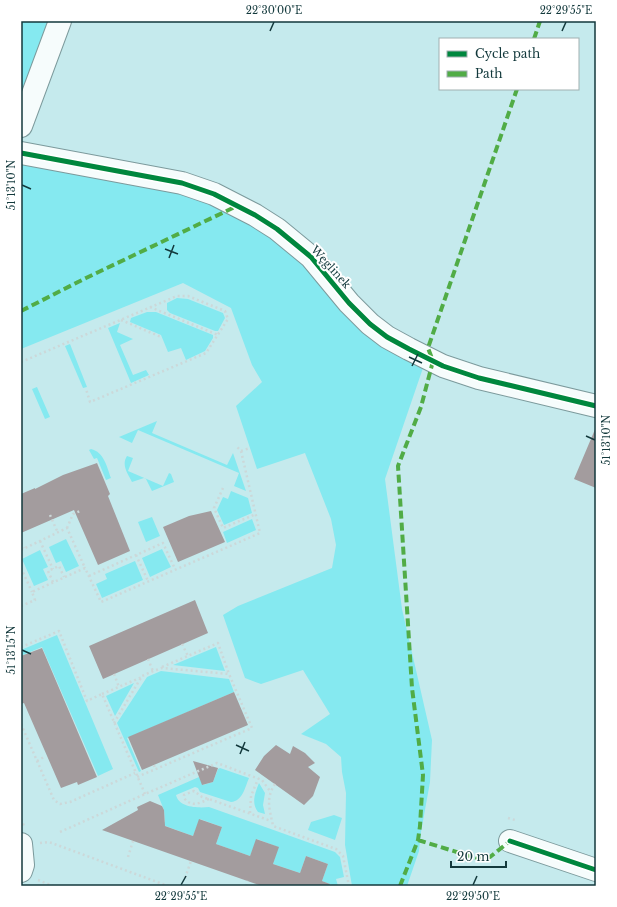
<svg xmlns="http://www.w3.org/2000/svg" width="617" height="907" font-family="'Libre Baskerville',serif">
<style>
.green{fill:#85e9f0}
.building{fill:#a39c9e}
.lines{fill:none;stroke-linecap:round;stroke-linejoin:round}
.minor-casing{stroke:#7c9a9c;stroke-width:24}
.path{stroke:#ccd8d9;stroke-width:2.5;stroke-dasharray:2 3;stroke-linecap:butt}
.minor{stroke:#f6fcfc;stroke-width:22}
.quiet{stroke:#51ac46;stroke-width:4;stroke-dasharray:8 4;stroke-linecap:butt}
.cycleway-casing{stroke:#fff;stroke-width:8}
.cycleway{stroke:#00873e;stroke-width:5}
.ticks{fill:none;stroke:#13393c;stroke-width:1.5}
.labels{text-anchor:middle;stroke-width:4;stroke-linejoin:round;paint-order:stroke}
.street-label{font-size:11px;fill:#13393c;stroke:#fff}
.neatline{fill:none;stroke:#13393c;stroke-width:1.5}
.ticks-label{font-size:10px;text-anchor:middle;fill:#13393c}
</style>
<rect width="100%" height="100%" fill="#c5eaed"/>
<path class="green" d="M21 21H60L21 126Z
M21 162 194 195 270 231 424 365 385 479 402 609 432 740 430 782 421 832 419 851 407 886H352L345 845 346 793 342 772 341 757 326 744 301 734 330 714 303 670 261 684 245 678 223 615 238 606 332 568 336 545 331 519 305 453 257 469 236 406 262 382 252 365 231 308 183 283 21 349Z
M177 298 188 299 223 313 225 318 218 331H215L170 313 167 310V303Z
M147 312H156L213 335V338L205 351 186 360 181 348 168 352 161 335 130 322 131 318Z
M120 323 117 332 133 339 120 345 133 375 146 370 149 375 131 383 108 328Z
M70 344 87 387 83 388 65 346Z
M37 387 50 417 45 419 32 389Z
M157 421 152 433 227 465 233 453 246 491 234 486 239 473 138 430 132 443 119 437Z
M91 449C104 452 107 467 111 478L106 480 97 458 94 459 89 450Z
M127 456 133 458 128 471 163 486 169 473 171 474 174 482 152 491 146 479 144 478 132 482C128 474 121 465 127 456Z
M231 491 248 498 252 513 224 525 217 510 223 497 228 499Z
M152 517 160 536 146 542 138 522Z
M252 519 256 530 227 543 223 532Z
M66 539 79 566 66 572 61 561 56 563 49 547Z
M162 549 171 567 150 577 142 558Z
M40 550 48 567 43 569 48 580 34 586 22 559Z
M135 561 143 580 102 598 96 584 107 579 105 574Z
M57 635 113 769 98 776 42 647 23 655 21 659V650Z
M216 647 225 671 173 665Z
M161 671 229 679 234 692 127 738 141 771 139 772 117 723 147 677Z
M134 683 115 716 106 696Z
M220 768 249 778C245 787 243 801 231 802L200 792 198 788 195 787 176 795C179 808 199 808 209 807L335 852 340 857 344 877 336 879 338 886H333L332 885 322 881 328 864 306 856 300 873 273 864 278 847 257 839 250 856 216 844 222 827 200 819 193 836 160 824 165 822 164 810 158 795 199 777 203 785 213 782 218 769Z
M259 783 265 793 263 805 265 814 258 812C251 803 255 793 259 783Z
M334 815 342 818 335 840 308 830 311 822Z"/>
<path class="building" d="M596 427V488L574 479Z
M97 463 110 494 108 496 130 551 98 565 74 510 21 533V494L35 488V489L63 475Z
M211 511 225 542 178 562 163 527 189 516Z
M195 600 208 633 103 679 89 646Z
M42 648 97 777 78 785 77 782 61 788 24 703 21 704V656Z
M234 692 248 725 142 770 128 737Z
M276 745 290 754 293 746 305 753 315 763 308 767 320 777 313 796 304 805 255 770 264 756Z
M193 761 218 768 213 782 202 785Z
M150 801 162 806 164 810 165 826 176 830 193 836 199 819 222 827 216 844 236 851 250 856 256 839 279 847 273 864 300 873 306 856 328 864 322 881 330 884 329 886H262L102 830 138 810 137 807Z"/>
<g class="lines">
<g class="minor-casing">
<path id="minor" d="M21 126 60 21
M21 153 182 183 214 194 255 215 277 229 311 257 349 303 370 324 387 337 409 349 443 366 479 378 596 406
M510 841 596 870
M21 844 23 865 21 871"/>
</g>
<path class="path" d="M150 307 218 335
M121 320 161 337
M21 362 177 296H188L225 311 228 319 206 353 90 402 86 389
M241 451 250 448
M223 488 214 508 223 528 256 514
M50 515 58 533
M67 528 73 514 80 511
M40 541 53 569
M21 543 24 548
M21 550 67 528 85 568
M136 555 148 581
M21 568 32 592
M89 576 163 543 175 569
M53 582 48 571 59 566 64 577
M21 606 35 600 32 592 85 568 101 602 260 533 241 451 236 446
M182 644 188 656
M21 647 59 631 87 701 102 694 145 794
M148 659 153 671
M162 667 218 643 229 674
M114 674 119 687
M102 694 142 677
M114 723 142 676 153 671 162 668 229 674 252 728 137 777
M21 724 54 800 60 804 70 802 135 773
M37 761 44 757
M154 765 155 769
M275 784C265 799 270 810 273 826L336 849 343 856 349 886
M209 799C199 803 192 808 184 798V795L194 791 202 797 209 799 271 821
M250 813 251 796 258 779
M508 818 515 820
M21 819 24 826
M60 832 145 794 217 763 262 780 270 791
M40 843 49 842 168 886
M128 857 133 841
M185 878 191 861
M38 880 53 886
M246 886 248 881"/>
<use href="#minor" class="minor"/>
<path class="quiet" d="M534 39 540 21
M21 311 86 278 239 205
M418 840 476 858 490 857 510 841
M400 886 418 840 420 826 423 775 412 688 398 466 421 407 433 361 428 348 517 89"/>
<g class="cycleway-casing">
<path id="cycleway" d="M21 153 182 183 214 194 255 215 277 229 311 257 349 303 370 324 387 337 409 349 443 366 479 378 596 406
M510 841 596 870"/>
</g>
<use href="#cycleway" class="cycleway"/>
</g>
<path class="ticks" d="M270 31 274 22M562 31 566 22M22 185 31 189M165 249 178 254M169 258 174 245M409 357 422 363M412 366 418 354M586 436 595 440M22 650 31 654M236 745 249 751M240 754 245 742M181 885 186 876M473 885 477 876"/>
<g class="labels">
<g class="street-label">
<text transform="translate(331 267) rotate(48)" y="4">Węglinek</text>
</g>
</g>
<rect width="617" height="907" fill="none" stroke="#ffffff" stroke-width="44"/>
<rect x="439" y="38" width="140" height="52" fill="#ffffff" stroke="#a1b0b1"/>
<rect x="447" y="51" width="20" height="6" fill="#00873e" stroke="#a1b0b1"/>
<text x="475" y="58" font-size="12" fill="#13393c">Cycle path</text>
<rect x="447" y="71" width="20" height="6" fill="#51ac46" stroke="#a1b0b1"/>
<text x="475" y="78" font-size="12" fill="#13393c">Path</text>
<path d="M451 861v6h55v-6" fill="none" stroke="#13393c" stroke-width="2"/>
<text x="457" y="861" font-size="12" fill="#13393c" stroke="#ffffff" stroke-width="3" paint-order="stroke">20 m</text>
<rect x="22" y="22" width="573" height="863" class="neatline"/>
<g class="ticks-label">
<text x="274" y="14">22°30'00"E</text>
<text x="566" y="14">22°29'55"E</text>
<text transform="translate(11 185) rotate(-90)" y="4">51°13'10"N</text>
<text transform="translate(606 440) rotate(-90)" y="4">51°13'10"N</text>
<text transform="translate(11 650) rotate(-90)" y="4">51°13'15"N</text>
<text x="181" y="900">22°29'55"E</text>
<text x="473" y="900">22°29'50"E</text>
</g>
</svg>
